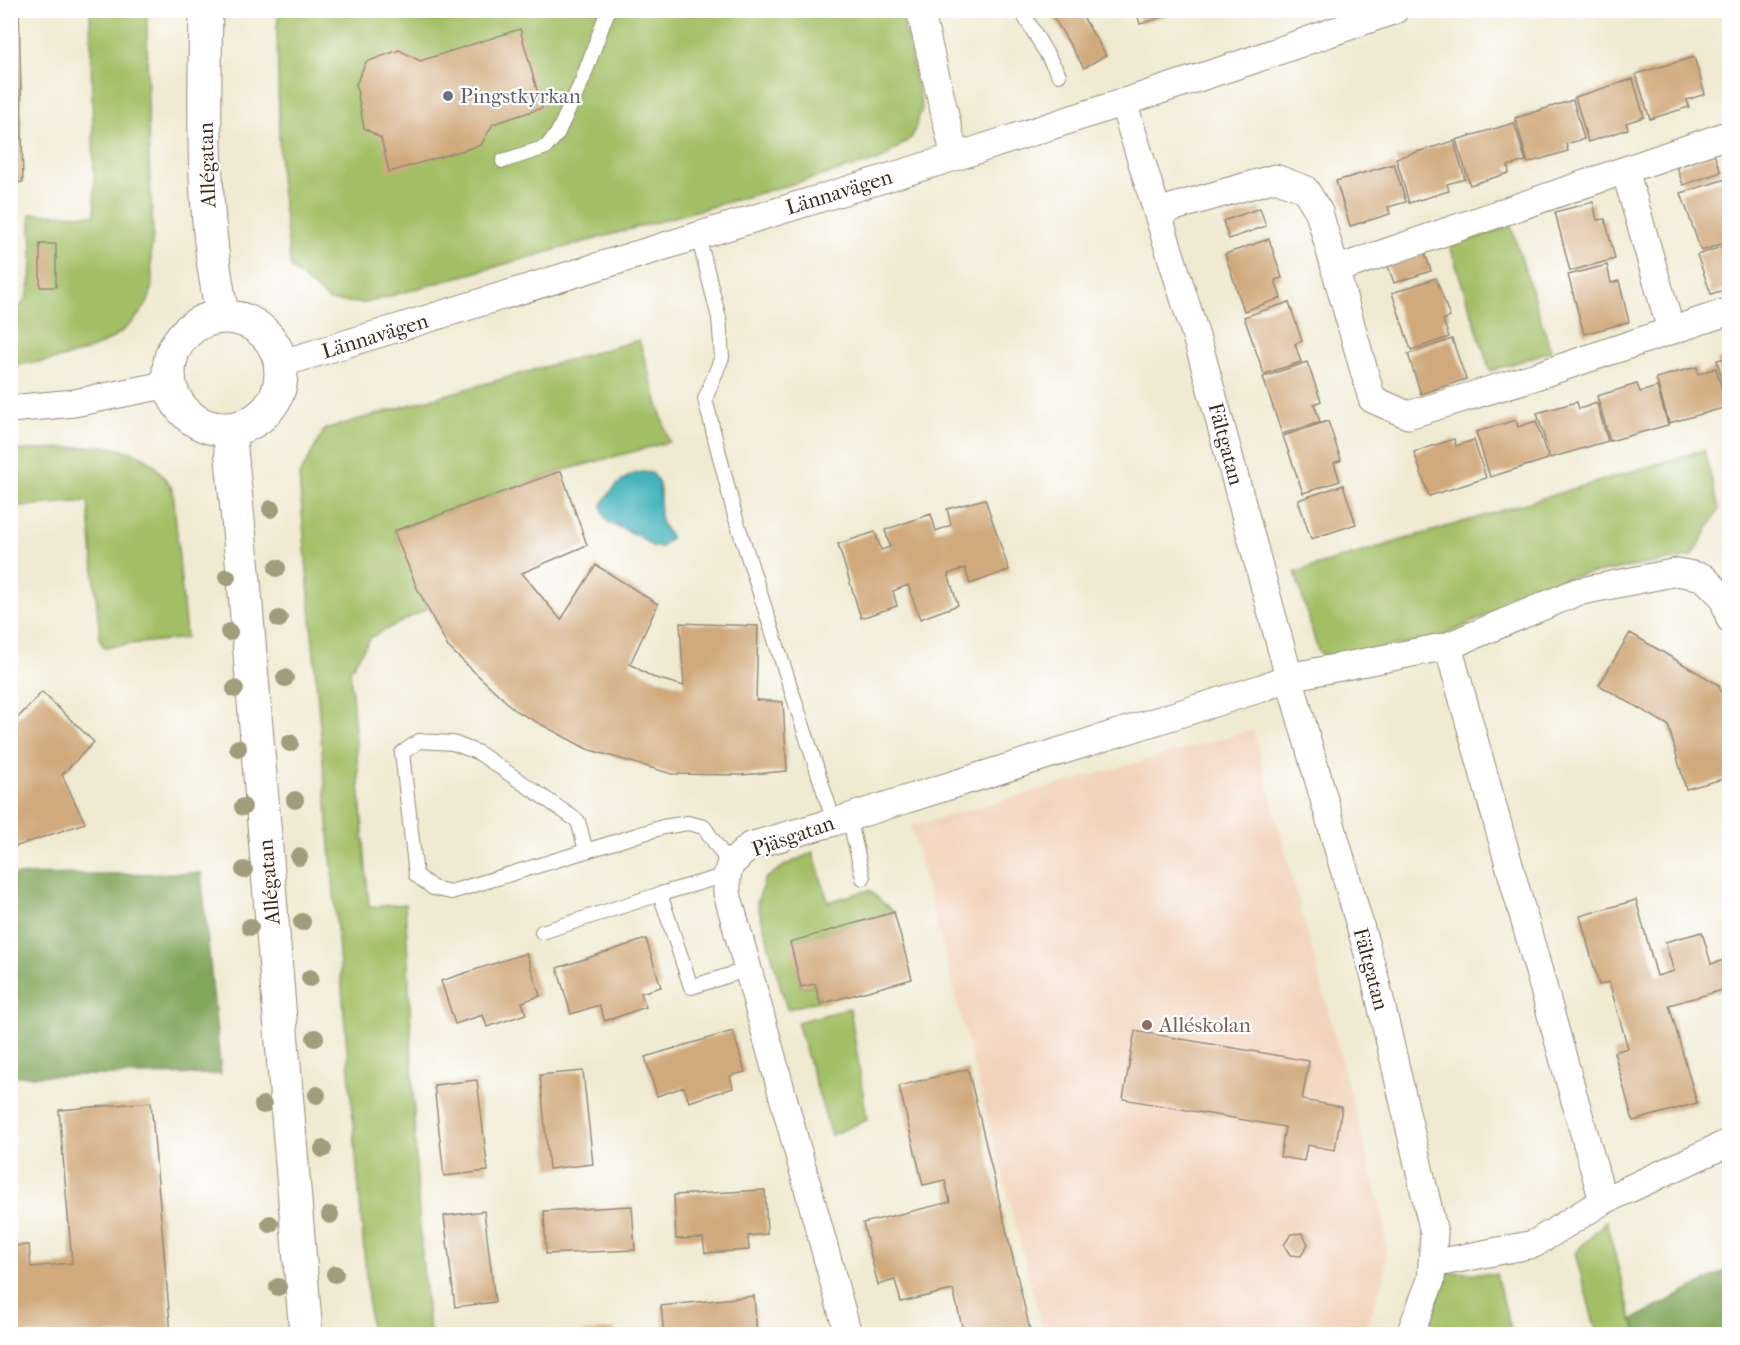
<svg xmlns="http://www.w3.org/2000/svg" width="1740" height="1345" font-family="'IM FELL French Canon',serif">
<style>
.built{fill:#f2d4be}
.green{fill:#a3bf66;stroke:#6f7442;stroke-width:1.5}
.forest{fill:#82a65b;stroke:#5e683c;stroke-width:1.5}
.water{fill:#42b2bb;stroke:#3e6e6c;stroke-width:1.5}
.building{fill:#d0a97c}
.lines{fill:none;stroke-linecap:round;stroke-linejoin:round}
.service-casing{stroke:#958a78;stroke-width:16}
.minor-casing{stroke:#958a78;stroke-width:29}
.tertiary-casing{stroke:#958a78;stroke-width:35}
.service{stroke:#fff;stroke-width:14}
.minor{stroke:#fff;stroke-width:27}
.tertiary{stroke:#fff;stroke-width:33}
.tree{fill:#a09d7c}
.worship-dot{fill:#6b7280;stroke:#fff;stroke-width:2}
.education-dot{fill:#8d6e63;stroke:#fff;stroke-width:2}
.labels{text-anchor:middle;stroke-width:4.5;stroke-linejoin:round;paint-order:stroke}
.worship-label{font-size:21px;fill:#5b616d;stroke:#fff;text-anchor:start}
.street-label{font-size:21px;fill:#3b2a1e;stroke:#fff}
.education-label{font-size:21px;fill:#785e54;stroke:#fff;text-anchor:start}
</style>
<rect width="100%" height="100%" fill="#fff"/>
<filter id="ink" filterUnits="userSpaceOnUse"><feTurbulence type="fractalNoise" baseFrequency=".0167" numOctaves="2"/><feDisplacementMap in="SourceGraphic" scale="12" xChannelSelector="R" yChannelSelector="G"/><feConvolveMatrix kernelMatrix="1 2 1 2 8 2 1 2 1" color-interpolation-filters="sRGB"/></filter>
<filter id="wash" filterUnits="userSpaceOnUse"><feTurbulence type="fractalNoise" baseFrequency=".008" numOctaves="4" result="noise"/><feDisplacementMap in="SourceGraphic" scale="24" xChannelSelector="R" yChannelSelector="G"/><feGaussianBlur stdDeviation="1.35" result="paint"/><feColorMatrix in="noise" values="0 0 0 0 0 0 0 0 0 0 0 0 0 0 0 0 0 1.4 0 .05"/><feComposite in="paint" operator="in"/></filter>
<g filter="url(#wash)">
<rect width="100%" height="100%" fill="#efead1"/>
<path class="built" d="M1253 730 1385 1224V1277L1363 1334H1044L911 826Z"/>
<path class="green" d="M279 10 901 11 922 108 912 137 882 159 365 303 330 301 291 268 280 178 277 28Z
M90 11H147C147 61 148 111 149 161 150 185 152 209 153 233 153 241 151 248 151 256 151 271 155 291 146 305 116 351 62 361 11 365V311C40 306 31 237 30 214L95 215Z
M1511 226 1551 351 1490 371 1450 246Z
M639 340 669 442 561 471 394 531 427 609 371 637 350 670 369 907 405 904C414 1047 412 1191 430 1334H371L299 476 325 429Z
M102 446C141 452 151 456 173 490L186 638 104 647 100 640 88 501 11 507V451Z
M1704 450 1719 509 1692 557 1569 577 1443 636 1328 659 1318 651 1295 572Z
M813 852 828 902 869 890 894 912 791 942 801 987 815 984 819 1001 787 1009 757 903 765 879 784 866Z
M850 1008 867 1120 831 1135 797 1022Z
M1606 1221 1632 1320 1639 1334H1597L1575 1253Z
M1448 1272 1496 1274 1512 1334H1424Z"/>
<path class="forest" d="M201 873 221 1074 11 1076V875Z
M1729 1269V1334H1639L1632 1320Z"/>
<path class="water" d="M642 472 652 473C665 487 658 500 660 516 661 525 667 531 671 538L661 547H653L639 536 608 522 603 513 602 505C611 489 623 475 642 472Z"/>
<g id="blocks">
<path class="building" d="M10 10H19L23 182 10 183Z
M1049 10H1079L1106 55 1084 68Z
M1136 10H1182V11L1140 24Z
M520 29 542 108 493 124 481 145 389 172 381 138 364 128 356 84 366 62 399 50 420 61Z
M1694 57 1705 94 1687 100 1689 107 1650 119 1636 74Z
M1633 79 1644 117 1626 123 1628 129 1588 142 1575 97Z
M1573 100 1584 139 1566 144 1568 151 1528 163 1515 118Z
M1514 123 1526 161 1508 166 1509 173 1470 185 1456 140Z
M1454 141 1465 179 1447 184 1449 191 1409 203 1396 158Z
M1714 154 1721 172 1683 185 1677 167Z
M1394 164 1406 202 1388 207 1390 214 1350 226 1336 181Z
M1726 179 1730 190V241L1701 251 1681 193Z
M1593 202 1597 220 1605 219 1615 259 1570 271 1555 212Z
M1260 208 1266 226 1229 239 1223 221Z
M1269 239 1282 278 1275 280 1281 298 1244 311 1225 254Z
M40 244H56V287H40Z
M1730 244V288L1711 294 1697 255Z
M10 245H15L16 289H10Z
M1425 253 1431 271 1394 283 1388 266Z
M1607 265 1611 283 1619 281 1629 322 1584 334 1568 275Z
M1436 278 1450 317 1443 320 1449 337 1411 350 1392 293Z
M1289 302 1302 341 1295 344 1301 362 1264 374 1244 317Z
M1452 339 1466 379 1421 394 1408 354Z
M1730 357V403L1729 404 1717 360Z
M1307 362 1321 401 1314 404 1320 422 1282 434 1263 377Z
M1697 367 1698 374 1716 368 1727 407 1669 423 1656 378Z
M1637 384 1640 392 1657 387 1668 425 1610 441 1597 396Z
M1577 402 1579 409 1597 403 1608 441 1550 458 1537 413Z
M1516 420 1518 427 1536 421 1548 459 1490 477 1476 432Z
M1328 421 1341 460 1334 463 1340 481 1303 493 1283 436Z
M1454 439 1456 446 1474 440 1486 478 1429 496 1414 452Z
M561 471 587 545 522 573 561 620 596 565 658 604 630 664 652 677 684 686 680 623 758 626 756 700 783 702 787 771 741 775 672 774 587 749 516 711 448 647 417 588 394 531Z
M1343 485 1356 524 1311 539 1298 500Z
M985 499 1009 570 970 584 965 568 948 574 958 605 920 619 908 585 893 591 897 606 861 618 838 544 875 532 881 550 890 547 885 530 931 514 936 531 951 525 947 509Z
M1630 633 1719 685 1730 722V777L1686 789 1668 725 1599 685Z
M42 692 94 742 62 775 85 823 11 848 10 726Z
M1636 900 1657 976 1674 971 1665 942 1702 932 1711 964 1730 958V988L1669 1005 1697 1103 1633 1121 1614 1052 1628 1048 1609 982 1599 985 1580 916Z
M894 912 912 979 820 1004 815 984 801 987 790 942Z
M646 939 661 987 641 993 646 1007 605 1021 599 1005 571 1014 557 968Z
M526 953 540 996 522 1002 526 1014 487 1027 483 1015 455 1024 441 981Z
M733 1031 745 1072 730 1076 733 1088 689 1102 684 1087 657 1096 645 1057Z
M1135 1031 1309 1061 1302 1100 1342 1107 1335 1150 1307 1145 1304 1161 1280 1157 1285 1127 1123 1099Z
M968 1069 1031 1334H964L953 1290 901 1302 895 1280 878 1285 863 1223 950 1202 945 1180 923 1185 899 1086Z
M583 1071 593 1164 549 1169 540 1075Z
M477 1080 488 1171 444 1176 434 1085Z
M151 1102 171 1334H10V1246L29 1245 31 1267 72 1263 59 1110Z
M765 1190 767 1234 748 1236 749 1250 705 1253 703 1238 676 1239 674 1195Z
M632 1206 635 1250 546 1254 544 1211Z
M484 1211 495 1302 455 1307 444 1216Z
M1302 1233 1308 1244 1301 1256 1290 1255 1284 1245 1291 1234Z
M754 1296 757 1334H664L661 1306Z
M615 1329V1334H581V1333Z"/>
</g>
</g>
<g filter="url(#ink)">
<use href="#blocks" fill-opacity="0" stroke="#958a78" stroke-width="1.5"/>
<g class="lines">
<g class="service-casing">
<path id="service" d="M1021 10 1059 75
M503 161 546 147 557 134 582 81 608 10
M698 235 719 318 722 357 705 399 735 516 834 822
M849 817 863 878
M586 851 451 892 433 888 416 875 402 753 419 741 453 743 479 753 578 821 586 851 663 827 688 823 704 827 730 865
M660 894 691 987 749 969
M542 932 660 894 727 875"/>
</g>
<g class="minor-casing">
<path id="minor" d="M920 10 955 157
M1123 102 1202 356 1289 677 1375 978 1434 1233 1431 1280 1410 1334
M1625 170 1671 330
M1157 212 1275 178 1305 189 1319 212 1372 399 1408 415 1533 377 1730 311
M1335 270 1724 136
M280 364 955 157 1244 63 1395 10
M10 409 74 403 170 384
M1448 646 1603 1201
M1432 1264 1534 1244 1603 1201 1730 1142
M848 1334 727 893V875L730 865 750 846 834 822 1262 688 1289 677 1448 646 1577 592 1677 572 1703 577 1723 597 1730 619"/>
</g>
<g class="tertiary-casing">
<path id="tertiary" d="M206 10C204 113 201 216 223 317
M169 373a56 56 0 1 1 112 0a56 56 0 1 1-112 0Z
M229 429 244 581 306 1334"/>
</g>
<use href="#service" class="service"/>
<use href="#minor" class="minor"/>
<use href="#tertiary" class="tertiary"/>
</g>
<g class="tree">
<circle cx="271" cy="509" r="9"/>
<circle cx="277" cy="568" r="9"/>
<circle cx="227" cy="577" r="9"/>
<circle cx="279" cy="619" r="9"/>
<circle cx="229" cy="632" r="9"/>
<circle cx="285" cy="678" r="9"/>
<circle cx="235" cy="689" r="9"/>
<circle cx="290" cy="743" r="9"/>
<circle cx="238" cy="748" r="9"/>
<circle cx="295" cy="800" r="9"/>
<circle cx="243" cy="807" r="9"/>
<circle cx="299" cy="857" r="9"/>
<circle cx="244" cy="870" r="9"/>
<circle cx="302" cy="922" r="9"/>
<circle cx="250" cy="927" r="9"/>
<circle cx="310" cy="978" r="9"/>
<circle cx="315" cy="1038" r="9"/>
<circle cx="317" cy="1095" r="9"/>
<circle cx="263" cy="1105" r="9"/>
<circle cx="323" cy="1149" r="9"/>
<circle cx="330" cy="1215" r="9"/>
<circle cx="270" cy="1224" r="9"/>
<circle cx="335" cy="1274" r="9"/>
<circle cx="278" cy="1287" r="9"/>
</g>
</g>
<circle class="worship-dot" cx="448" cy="96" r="6"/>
<circle class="education-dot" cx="1147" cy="1025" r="6"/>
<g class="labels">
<g class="worship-label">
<text x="460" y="103">Pingstkyrkan</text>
</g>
<g class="street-label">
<text transform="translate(207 165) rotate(-92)" y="7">Allégatan</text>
<text transform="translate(839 192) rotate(-17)" y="7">Lännavägen</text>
<text transform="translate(375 336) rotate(-17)" y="7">Lännavägen</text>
<text transform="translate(1226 444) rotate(75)" y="7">Fältgatan</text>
<text transform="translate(793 836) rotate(-19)" y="7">Pjäsgatan</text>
<text transform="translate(269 882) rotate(-95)" y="7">Allégatan</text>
<text transform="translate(1371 969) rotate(75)" y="7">Fältgatan</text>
</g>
<g class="education-label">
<text x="1159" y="1032">Alléskolan</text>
</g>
</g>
<rect width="1740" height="1345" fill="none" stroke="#fff" stroke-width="36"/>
</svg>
